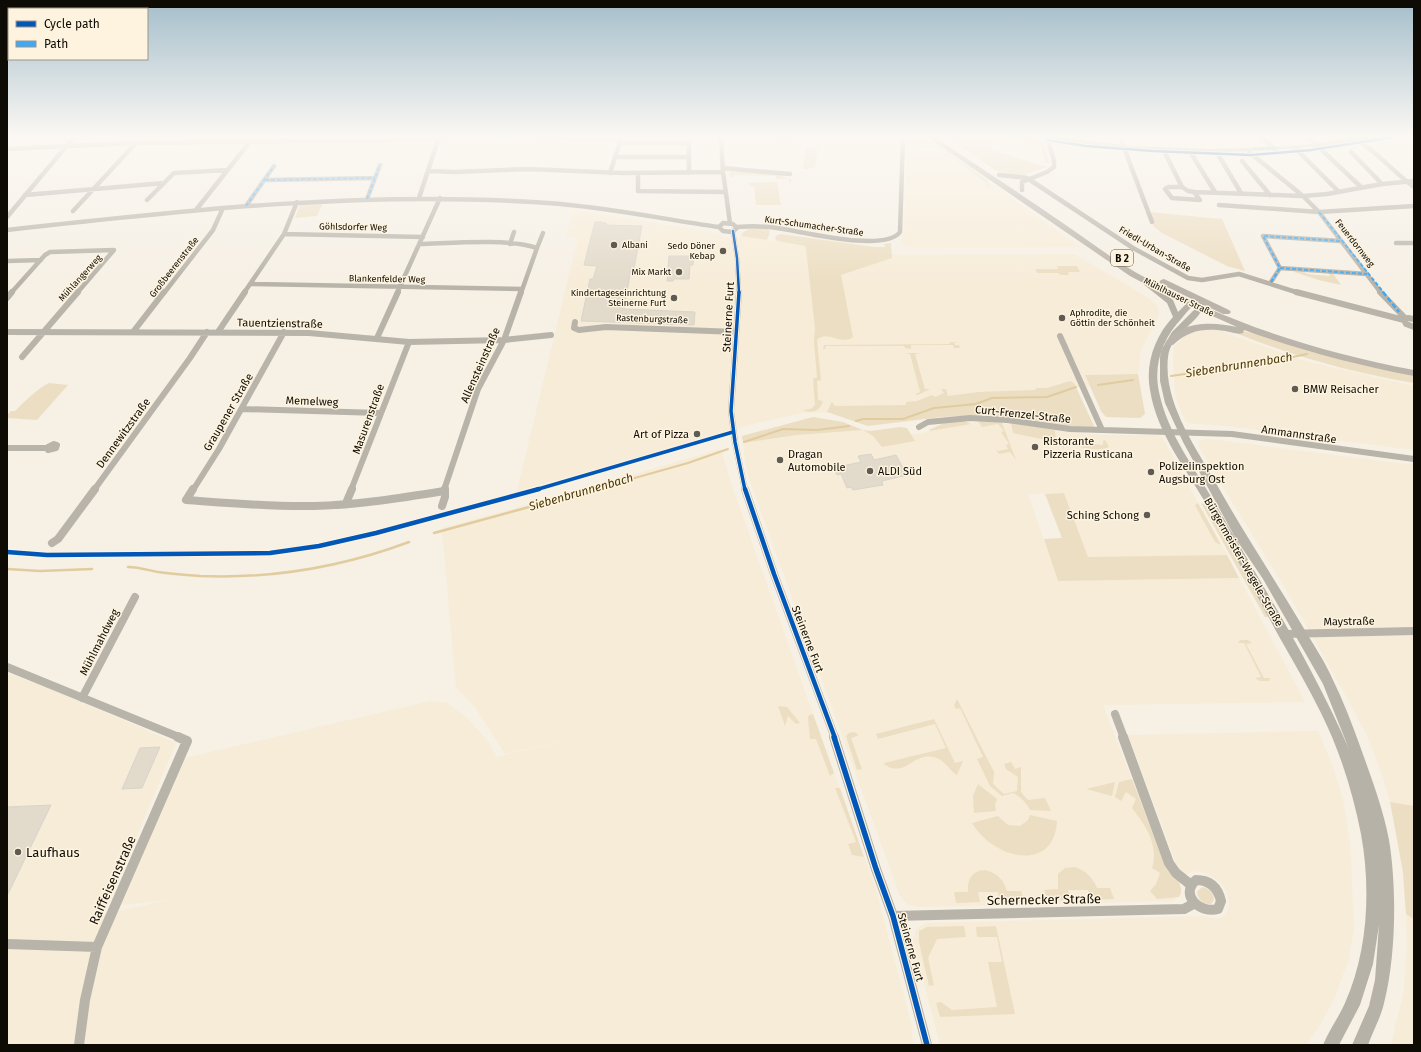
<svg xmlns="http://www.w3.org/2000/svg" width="1421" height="1052" font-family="'Fira Sans',sans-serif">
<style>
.built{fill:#f7ecd8}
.green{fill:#ecdec2}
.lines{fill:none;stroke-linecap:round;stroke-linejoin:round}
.stream-far1{stroke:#e0cc9f;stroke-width:2}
.stream{stroke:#e0cc9f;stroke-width:2.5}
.building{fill:#e2daca;stroke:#d9d4cc}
.street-far3{stroke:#b8b4aa;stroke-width:4.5}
.street-far2{stroke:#b8b4aa;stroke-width:6}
.street-far1{stroke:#b8b4aa;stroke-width:8}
.street{stroke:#b8b4aa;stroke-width:10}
.secondary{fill:#b7b2a8;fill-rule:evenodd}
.primary{fill:#bab4aa;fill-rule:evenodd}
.quiet-far1{stroke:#3fa9f5;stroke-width:2;stroke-dasharray:4 2;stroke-linecap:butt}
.quiet{stroke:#3fa9f5;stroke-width:2.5;stroke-dasharray:5 2.5;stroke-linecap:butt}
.cycleway-far3-casing{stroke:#fdf3de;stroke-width:4}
.cycleway-far2-casing{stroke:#fdf3de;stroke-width:5.5}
.cycleway-far1-casing{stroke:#fdf3de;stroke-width:7}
.cycleway-casing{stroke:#fdf3de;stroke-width:8}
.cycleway-far3{stroke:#0057b8;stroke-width:2.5}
.cycleway-far2{stroke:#0057b8;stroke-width:3.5}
.cycleway-far1{stroke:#0057b8;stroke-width:4.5}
.cycleway{stroke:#0057b8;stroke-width:5.5}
.poi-dot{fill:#5f5b53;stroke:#fdf3de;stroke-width:1.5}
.labels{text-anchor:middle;stroke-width:3;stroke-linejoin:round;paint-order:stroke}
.far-street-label{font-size:9px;fill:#0e0b05;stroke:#fdf3de}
.far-poi-label{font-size:9px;fill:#0e0b05;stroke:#fdf3de;text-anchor:end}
.shield{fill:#fdf3de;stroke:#565146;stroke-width:1}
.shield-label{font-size:10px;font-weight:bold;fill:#0e0b05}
.street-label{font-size:11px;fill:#0e0b05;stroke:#fdf3de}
.poi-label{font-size:11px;fill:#0e0b05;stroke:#fdf3de;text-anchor:start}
.water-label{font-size:12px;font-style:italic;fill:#493706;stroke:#fdf3de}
.near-poi-label{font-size:13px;fill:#0e0b05;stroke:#fdf3de;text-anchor:start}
.near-street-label{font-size:13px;fill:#0e0b05;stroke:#fdf3de}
</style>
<rect width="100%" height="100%" fill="#f6f0e5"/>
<path class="built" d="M1049 137H1262L1275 150 1234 152 1189 150 1124 146Z
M907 146 941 149 1081 247 920 248 906 246 902 244V238L904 231Z
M574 210 711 232 729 238H739L741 236 805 246 807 255 1075 254 1150 299 1158 307 1159 315 1141 350 1138 374 1086 375 1090 387H1070L917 411 801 413 745 426 705 440 517 491 578 238 566 237Z
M1200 330H1218L1304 361 1414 386V450L1226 426 1187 423 1182 414 1175 393 1173 363 1174 347 1184 336Z
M984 421 1100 435H1157L1162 437 1227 555 1088 558 1064 493 1028 494 1058 581 1239 578 1305 702 1103 705 1177 896 1174 901 918 907 907 904 900 896 747 473 743 443 797 435 863 430 873 436 915 441 911 435Z
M1210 439 1414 465V1045H1391L1404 991 1407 947 1406 914 1403 872 1393 813 1384 780 1367 735 1341 687 1292 600 1199 447V440Z
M721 449 731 483 802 683 876 890 911 1023 913 1045H7V673L46 687 176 743 104 914 169 900 121 905 183 759 189 757 431 701 447 703 467 718 488 741 497 757 609 730 505 754 475 707 456 687 442 528 512 509Z
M1318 731 1333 767 1343 800 1350 844 1354 929 1348 961 1335 997 1319 1027 1306 1045H940L913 941 916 929 926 923 1204 916 1217 919 1225 916 1229 908V900L1226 891 1221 883 1213 877 1205 873 1196 871 1189 873 1185 876 1179 871 1128 735Z"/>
<path class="green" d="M906 137H925L987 180 990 186 984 187 989 185 941 149 907 146Z
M947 137H1033L1044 144 1049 163H1045L1040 144 992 142V150L1047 167 1021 176 1008 175 995 170Z
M806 147 818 148 815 167 808 169H803Z
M733 171 781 175 784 177 793 180H791V183H789V179H776V176L734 175V177H730L729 172Z
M777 182 781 205H756L754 186H749V183Z
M323 203 317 216 295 218 299 207 301 204Z
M1148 212 1222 219 1245 271 1227 266 1162 233 1154 227Z
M752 228 768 229 770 232 767 240 741 236 743 232 748 230 747 229Z
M781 234 874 247H885L884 244 891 243 892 258 841 275 853 337C842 346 827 329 817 340L821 380 817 381 818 400 823 401C820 411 812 414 803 410L811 409 815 405 813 378H817L814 341 815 328 806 249 805 246 777 241 775 238 777 235Z
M1057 266H1077L1080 272H1068L1069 275H1061L1058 273H1037L1035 269H1058Z
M1294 272H1305L1307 274 1330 276 1328 272H1332L1341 285 1319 280Z
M1242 331 1280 339 1414 373V383C1354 373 1295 357 1238 334V332Z
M951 342H958L954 343 955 345H959L960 348H954L953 345H911V349L905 348 904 346H826L825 349H823L824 345H826L949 344Z
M904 353H920L915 354 925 389H930L918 395 915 394 920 392 910 354Z
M1138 374 1145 414 1140 418 1106 417 1101 411 1085 375Z
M1070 381 1074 383 1094 426 1093 428 1071 427 1007 417 988 415 941 417 868 426 827 412 832 402 835 406 906 405V402L917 401 932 395 935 397 944 393 941 389H946L948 396 978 392 1035 390 1036 388H1047Z
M49 383 68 385 37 420 7 418V415L11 411H15C24 402 38 388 49 383Z
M813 417 843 422 863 430 871 431 900 427 907 428 915 441 882 447 873 436 863 430 797 435 743 443 742 436Z
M965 421 971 424 930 431 929 430 944 423Z
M978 421 998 422 1002 423 1016 460 1010 452 999 454 995 448 998 451 1008 449 1006 445 1009 444 1001 432 1004 431 998 424 982 427Z
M1011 423 1055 430 1056 442 1013 433Z
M1061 437 1062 441 1103 445V441L1105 440 1109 447C1095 453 1078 445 1064 445V449L1062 446Z
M1064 493 1088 557 1227 555 1239 578 1058 581 1044 539 1062 538 1045 494Z
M1198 503 1221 545 1215 542 1196 507 1195 505Z
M1201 503 1207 505 1271 617H1265Z
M1240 640H1248L1252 643 1246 644 1264 678H1270L1269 681H1260L1255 678 1261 677 1244 643H1238Z
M957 699 994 772 993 784 1004 794 1017 791 1018 777 1006 769 1004 764 1011 762 1015 769 1021 767V792L1028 800 1045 798 1051 811 1030 810C1026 802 1021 797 1013 793L1002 796 990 786 977 759 983 757 960 708 956 709 954 705Z
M778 706 787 707 800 723 796 724 788 716 785 726Z
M813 714 834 773 830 776 816 739H810L808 718 809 715Z
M934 719 955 763 963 761 957 775C948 770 945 759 933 757 912 753 905 779 884 764V763L946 748 935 724 878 739 876 734Z
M854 732 859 735 851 738 862 769 857 770 846 736 849 733Z
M1132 779 1164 863 1178 879 1181 888V893L1179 897 1157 899 1150 891 1156 884 1160 873 1152 868C1159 845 1146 826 1132 808L1136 799 1126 792 1121 801 1115 797 1119 782Z
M1115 782 1112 796 1086 789Z
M978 784 997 799 995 805 996 811 974 813 973 796Z
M835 788H840L864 857 852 855 848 844 856 842Z
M1390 802 1414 806V919L1406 914 1403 872Z
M1030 815 1057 821C1054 874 993 859 972 823L998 816 1008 825 1020 826 1028 820Z
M1074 867C1086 870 1093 878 1097 888H1110L1114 899 1091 900 1088 890H1068L1071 900 1048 901 1044 890 1058 889V874L1065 868Z
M985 870C997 873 1004 880 1007 891H1021L1024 902H1000L998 892H978L980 902 956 903 954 892H968C967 880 972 870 985 870Z
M1202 887C1209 888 1214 893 1214 900L1211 904C1203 905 1198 899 1197 892Z
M964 926 966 937 937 939 928 958 934 985 929 986 919 942V931L927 927Z
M996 926 1015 1014 940 1017 936 1003 941 1002 952 1010 997 1007 988 962H1002L997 937H977L976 927Z"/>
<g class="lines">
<path class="stream-far1" d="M1171 376 1274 361 1307 354
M1098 385 1133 380
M856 421 863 419H903L934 408 976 404 992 398 1047 397 1076 387
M744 442 783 429 817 430 849 426
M592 490 688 463 728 449"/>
<path class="stream" d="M434 533 595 489
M128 567C138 567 148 570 158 572 172 574 186 575 200 576 272 579 342 567 409 542
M7 569 40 571 92 569"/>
</g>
<path class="building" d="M595 222H602L603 223H606L607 225 642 226 634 269H631L624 309 695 312 694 325 581 321 590 279H593L597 266 584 265Z
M669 256H694L693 265H690L689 279H674L673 281H667Z
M871 454 874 460 896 455 907 475 882 481 883 485 853 490 851 487 847 488 841 474 837 475 833 468 861 462 858 456Z
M160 747 142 788 122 789 140 748Z
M51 805 7 896V807Z"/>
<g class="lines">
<path class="street-far3" d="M533 137 621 139
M721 137 723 172 730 223
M776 137 790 138
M1120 137 1152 222
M1262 137 1275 150
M1308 137 1361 187
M1352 137C1376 150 1392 171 1414 187
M620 143H689V173
M7 149 132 143 390 140 452 137
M1163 149 1182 187 1188 191 1194 192 1303 196 1327 194 1382 184 1414 181
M1296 149 1339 192
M1189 150 1215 192
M1216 151 1241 193
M1249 152 1303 196 1319 212 1381 293
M1351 152 1382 184
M615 157H689
M1242 161 1270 195
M723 168 790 174
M429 171 454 172 528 169 623 173 723 172
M610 173 621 139
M638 173V191L726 192
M999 175 1027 178 1133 248 1188 278 1202 280 1239 274 1299 293
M265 180 375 178
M1182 187H1168L1165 189 1172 198 1200 200 1194 192
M1022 190V182L1047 172 1054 167V161L1047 137
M25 195 164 183
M419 198 439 137
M367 199 380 165
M147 200 174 173 228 170
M1219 205 1319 212 1414 206
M246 206 274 166
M196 210 252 139
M73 211 136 143
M7 217 74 137
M723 223 733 224 737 228 732 232 723 231 719 227Z
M737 227C750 226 764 226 777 228 801 231 884 253 900 232L903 137
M7 230C187 210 367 190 548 203 606 207 662 219 719 227
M733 231 737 258 739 293
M284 234 423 237
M1396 243H1414
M420 244C453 243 507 238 537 248L521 293
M510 244 514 232
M537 248 543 233
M7 261 41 260
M1280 268 1367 274
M1271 282 1280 268 1263 236 1341 241
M251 284 522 289
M11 293 45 255 50 252 114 250 77 293
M164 293 213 230 223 208
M244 293 284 234 297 202
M397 293 440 198"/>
<path class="street-far2" d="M739 292 731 411 735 442 745 490
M1296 292 1404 320
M1380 292 1406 319
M7 298 12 292
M1414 319 1408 318 1404 320 1406 324 1414 327
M575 322 574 328 579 330 606 327 736 332
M7 332 309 333 409 342 504 340 551 335
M133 332 164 292
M218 332 245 292
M1060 336 1102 430
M377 338 398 292
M22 357 78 292
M242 409 380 413
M919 427 928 422 970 418 1007 420 1070 429 1232 434 1414 459
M54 444 57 445 56 448 48 450V447Z
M7 448H48
M94 490 190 358 207 332
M193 490 219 449 284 332
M351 490 409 342
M444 490 478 389 504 340 521 292"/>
<path class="street-far1" d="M193 489 186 500C228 503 271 507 314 506 357 505 401 498 444 491
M745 489 774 574 835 738
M346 503 352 489
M442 506 445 497V489
M52 543 58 539 95 489
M1284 634 1414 631
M7 667 181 738
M82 698 135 597
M1115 714 1124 738"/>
<path class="street" d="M834 737 876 869 893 916 927 1045
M1123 737 1169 863 1176 873 1191 885
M1196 880C1210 880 1218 888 1221 901L1218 909C1200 914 1179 895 1196 880Z
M893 916 1184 909 1195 903
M7 944 97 947
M79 1045 85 1000 97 947 187 741 178 737"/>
<path class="secondary" d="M1046 137H1059L1130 146 1212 149 1295 146 1366 137H1379L1376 139C1262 156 1163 156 1049 139Z
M1142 279H1148L1173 300 1178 312 1188 302 1202 299 1206 301C1200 324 1171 332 1168 357 1163 403 1196 447 1217 485 1245 535 1277 583 1306 632 1315 647 1325 662 1332 678 1343 700 1352 724 1360 746 1371 777 1383 808 1389 840 1397 888 1396 957 1384 1003 1381 1017 1373 1031 1368 1045H1352L1369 1006 1375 980 1379 925 1373 964 1360 1005 1339 1045H1323C1329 1030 1339 1017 1345 1003 1368 952 1371 889 1361 834 1353 793 1340 751 1321 713 1309 689 1295 664 1281 640 1257 596 1233 551 1208 507 1187 470 1157 434 1150 390 1145 364 1155 336 1173 317L1167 303 1142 283ZM1197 304 1196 308 1172 332 1162 349 1160 357V381L1165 403 1183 442 1236 539 1263 579 1323 684 1349 749C1312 664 1262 585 1216 505 1195 468 1168 435 1159 392 1153 364 1163 338 1182 318 1187 312 1190 307 1197 304Z"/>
<path class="primary" d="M927 137H934C980 167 1025 197 1070 228 1095 245 1119 264 1146 278 1230 324 1320 352 1414 370V376C1356 365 1300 350 1244 330L1243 333C1237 335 1231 332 1225 331 1204 328 1189 330 1173 345H1167L1165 343C1182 320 1213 322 1237 327L1172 298 1130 276Z
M1164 279 1229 310 1231 312 1229 314H1223L1161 284 1159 282 1161 280Z"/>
<path class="quiet-far1" d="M1254 149 1278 147
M265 180 375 178
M367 199 380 165
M246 206 274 166
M1319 212 1384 293
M1280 268 1367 274
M1271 282 1280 268 1263 236 1341 241"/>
<path class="quiet" d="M1383 292 1399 312"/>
<g class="cycleway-far3-casing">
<path id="cycleway-far3" d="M1047 140 1086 146 1153 151 1251 155 1311 150 1394 137
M733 231 737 258 739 293"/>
</g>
<g class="cycleway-far2-casing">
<path id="cycleway-far2" d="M739 292 731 411 735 442 745 490
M535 490 733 432"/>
</g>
<g class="cycleway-far1-casing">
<path id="cycleway-far1" d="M745 489 774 574 835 738
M7 552 47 555 270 553 319 546 376 533 539 489"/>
</g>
<g class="cycleway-casing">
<path id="cycleway" d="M834 737 876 869 893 916 927 1045"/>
</g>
<use href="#cycleway-far3" class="cycleway-far3"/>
<use href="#cycleway-far2" class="cycleway-far2"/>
<use href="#cycleway-far1" class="cycleway-far1"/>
<use href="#cycleway" class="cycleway"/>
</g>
<linearGradient id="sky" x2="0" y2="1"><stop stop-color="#a5becb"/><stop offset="0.48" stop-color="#fbf8f3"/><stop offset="1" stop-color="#fbf8f3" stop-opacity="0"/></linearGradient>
<rect width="1421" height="284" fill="url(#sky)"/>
<g class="poi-dot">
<circle cx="614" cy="245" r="4"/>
<circle cx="723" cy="251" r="4"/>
<circle cx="679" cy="272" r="4"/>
<circle cx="674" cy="298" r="4"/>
<circle cx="1062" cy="318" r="4"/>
<circle cx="1295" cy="389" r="4"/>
<circle cx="697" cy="434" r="4"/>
<circle cx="1035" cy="447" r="4"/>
<circle cx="780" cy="460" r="4"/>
<circle cx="870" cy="471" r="4"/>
<circle cx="1151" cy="472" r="4"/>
<circle cx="1147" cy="515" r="4"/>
<circle cx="18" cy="852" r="4"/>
</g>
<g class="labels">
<g class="far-street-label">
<text transform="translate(814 226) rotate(8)" y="3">Kurt-Schumacher-Straße</text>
<text transform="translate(353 227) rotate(1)" y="3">Göhlsdorfer Weg</text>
<text transform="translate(1355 243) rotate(52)" y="3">Feuerdornweg</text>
<text transform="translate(1155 249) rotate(30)" y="3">Friedl-Urban-Straße</text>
<text transform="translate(174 267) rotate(-52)" y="3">Großbeerenstraße</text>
<text transform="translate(80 278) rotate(-48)" y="3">Mühlangerweg</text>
<text transform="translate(387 279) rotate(1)" y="3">Blankenfelder Weg</text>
<text transform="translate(1179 297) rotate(26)" y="3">Mühlhauser Straße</text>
<text transform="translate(652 319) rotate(2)" y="3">Rastenburgstraße</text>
</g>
<g class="far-poi-label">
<text x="622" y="248" text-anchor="start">Albani</text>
<text x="715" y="249">Sedo Döner<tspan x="715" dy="10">Kebap</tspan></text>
<text x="671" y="275">Mix Markt</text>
<text x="666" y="296">Kindertageseinrichtung<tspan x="666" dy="10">Steinerne Furt</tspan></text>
<text x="1070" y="316" text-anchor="start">Aphrodite, die<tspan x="1070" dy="10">Göttin der Schönheit</tspan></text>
</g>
<rect class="shield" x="1111" y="250" width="22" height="16" rx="3"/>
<g class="shield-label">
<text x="1122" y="262">B 2</text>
</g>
<g class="street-label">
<text transform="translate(728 317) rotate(-87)" y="4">Steinerne Furt</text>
<text transform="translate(280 323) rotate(1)" y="4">Tauentzienstraße</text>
<text transform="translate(480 365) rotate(-66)" y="4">Allensteinstraße</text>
<text transform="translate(312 401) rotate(2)" y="4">Memelweg</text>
<text transform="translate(228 412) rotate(-60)" y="4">Graupener Straße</text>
<text transform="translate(1023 414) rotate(6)" y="4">Curt-Frenzel-Straße</text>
<text transform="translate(368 419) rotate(-70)" y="4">Masurenstraße</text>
<text transform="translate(123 433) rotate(-54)" y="4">Dennewitzstraße</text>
<text transform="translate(1299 434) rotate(8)" y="4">Ammannstraße</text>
<text transform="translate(1244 562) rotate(60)" y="4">Bürgermeister-Wegele-Straße</text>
<text transform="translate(1349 621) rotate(-1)" y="4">Maystraße</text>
<text transform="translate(808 639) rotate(69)" y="4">Steinerne Furt</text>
<text transform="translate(99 642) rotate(-63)" y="4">Mühlmahdweg</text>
<text transform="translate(911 947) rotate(74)" y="4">Steinerne Furt</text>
</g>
<g class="poi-label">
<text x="1303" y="393">BMW Reisacher</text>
<text x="689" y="438" text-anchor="end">Art of Pizza</text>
<text x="1043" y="445">Ristorante<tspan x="1043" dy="13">Pizzeria Rusticana</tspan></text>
<text x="788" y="458">Dragan<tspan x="788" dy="13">Automobile</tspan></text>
<text x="1159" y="470">Polizeiinspektion<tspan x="1159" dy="13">Augsburg Ost</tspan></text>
<text x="878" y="475">ALDI Süd</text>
<text x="1139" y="519" text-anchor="end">Sching Schong</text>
</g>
<g class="water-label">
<text transform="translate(1239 365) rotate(-9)" y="4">Siebenbrunnenbach</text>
<text transform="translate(581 492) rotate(-16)" y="4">Siebenbrunnenbach</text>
</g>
<g class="near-poi-label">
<text x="26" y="857">Laufhaus</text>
</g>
<g class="near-street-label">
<text transform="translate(112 880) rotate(-66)" y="5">Raiffeisenstraße</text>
<text transform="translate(1044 899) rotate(-1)" y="5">Schernecker Straße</text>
</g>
</g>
<rect width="1421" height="1052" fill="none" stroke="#0e0b05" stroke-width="16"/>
<rect x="8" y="8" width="140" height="52" fill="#fdf3de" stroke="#9d9687"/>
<rect x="16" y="21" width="20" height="6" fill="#0057b8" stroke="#9d9687"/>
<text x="44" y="28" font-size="12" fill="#0e0b05">Cycle path</text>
<rect x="16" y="41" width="20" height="6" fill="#3fa9f5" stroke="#9d9687"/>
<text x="44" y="48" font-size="12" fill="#0e0b05">Path</text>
</svg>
